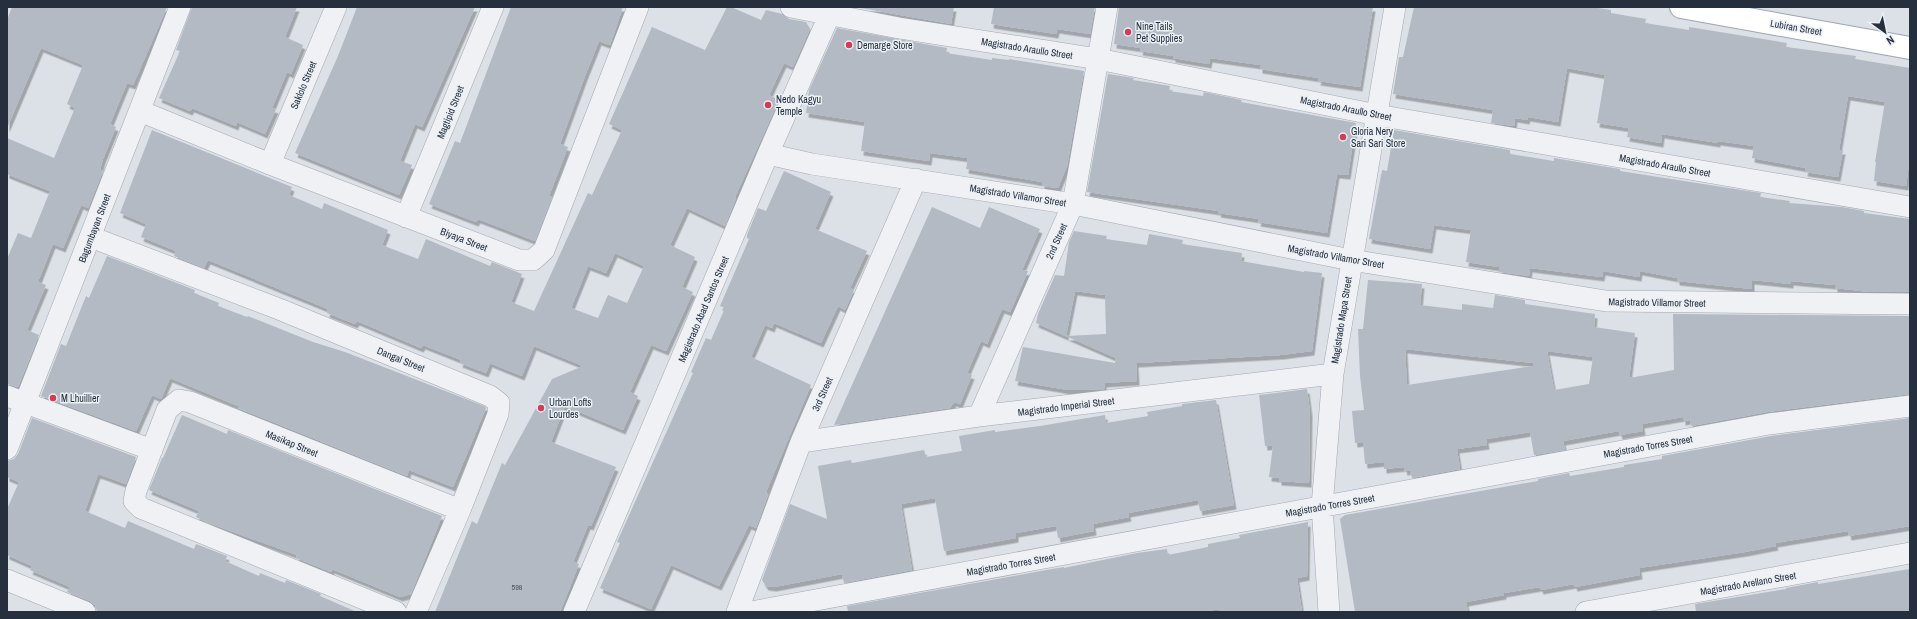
<svg xmlns="http://www.w3.org/2000/svg" width="1917" height="619" font-family="'Archivo Narrow',sans-serif">
<style>
.building{fill:#b3bac4;fill-rule:evenodd;filter:url(#shadow)}
.lines{fill:none;stroke-linecap:round;stroke-linejoin:round}
.minor-casing{stroke:#a2a8b1;stroke-width:22}
.major-casing{stroke:#9ba6b3;stroke-width:24}
.minor{stroke:#eff1f5;stroke-width:21}
.major{stroke:#fff;stroke-width:22}
.poi-dot{fill:#d23c59;stroke:#ebf0f5;stroke-width:1.5}
.labels{text-anchor:middle;stroke-width:3;stroke-linejoin:round;paint-order:stroke}
.number-label{font-size:8px;fill:#495260}
.poi-label{font-size:10px;fill:#262f3e;stroke:#ebf0f5;text-anchor:start}
.street-label{font-size:10px;fill:#262f3e;stroke:#ebf0f5}
</style>
<defs>
<filter id="shadow"><feDropShadow dx="2.5" dy="4.5" stdDeviation="0" flood-color="#0004"/></filter>
</defs>
<rect width="100%" height="100%" fill="#dce1e7"/>
<path class="building" d="M12 7H167L133 85 127 83 110 124 116 127 103 159 100 170 103 171 88 208 81 205 63 248 53 244 38 282 46 285 27 330 39 335 18 387 7 384V259L18 233 31 238 50 191 7 174V138L54 158 75 108 67 104 83 65 41 48 7 128V20Z
M192 7H297L285 37 303 45 291 74 287 72 272 108 276 109 265 134 237 122 236 126 192 108 190 111 159 98 180 51 176 50Z
M357 7H475L422 127 415 124 400 161 412 165 399 195 295 153 338 56Z
M511 7H623L610 45 599 41 585 76 560 144 568 147 549 196 552 197 535 241 478 219 476 222 429 204 455 141 460 143Z
M727 7H731L761 20 766 10 782 14 789 19 806 22 810 29 793 67 784 63 769 95 779 100 735 197 736 198 725 226 687 208 670 245 695 257 682 287 693 292 666 351 651 345 630 392 638 396 623 430 565 406 551 442 616 467 591 526 588 525 573 562 579 564 560 612H435L472 521 477 524 502 463 505 465 552 379 583 366 534 346 522 376 490 363 486 373 460 363 461 360 423 345 421 348 357 321 355 324 327 313 328 309 208 260 204 268 174 256 176 251 141 237 146 224 120 213 152 130 292 187 289 195 322 209 324 203 388 230 382 245 418 259 426 239 490 266 492 262 522 274 511 302 534 311 588 193 592 195 622 130 609 124 652 27 705 50ZM615 253 644 266 627 303 608 295 598 318 571 308 588 266 606 273Z
M855 7H954L951 24Z
M994 7H1095L1090 34 1057 29 1056 34 991 24Z
M1119 7H1373L1360 87 1318 81 1319 78 1260 69V65L1210 58 1209 64 1173 58V56L1140 51 1141 48 1114 44Z
M1414 7H1591L1611 10V13L1646 19 1645 23 1689 30V27L1787 43 1786 47 1856 56 1855 59 1910 68V156L1906 186 1874 181 1876 162H1875L1885 102 1848 96 1839 150H1843L1838 177 1805 172 1806 168 1752 158 1754 146 1718 141V143L1662 134 1661 143 1627 137 1629 128 1597 123 1605 75 1567 68 1558 122 1528 117 1527 120 1515 118 1514 126 1491 123 1493 110 1393 94 1399 57H1403Z
M837 28 947 48 946 53 992 60V58L1009 60V59L1084 71 1067 166 1058 188 1042 186V182L966 169 968 158 930 153 929 161 861 151 865 122 806 113 809 90Z
M1108 74 1134 78 1133 80 1170 86 1169 91 1203 96 1204 92 1242 100 1241 102 1356 123 1348 175 1337 174 1327 233 1258 222 1259 219 1218 213 1219 211 1087 192Z
M1394 130 1510 150V154L1554 161V158L1620 169V171L1761 193 1760 197 1790 201 1789 203 1842 207 1864 211V213L1910 219V292H1870L1835 288V285L1791 281V284L1752 280V289L1677 281V278L1640 271 1639 277 1603 271 1602 277 1530 268 1529 276 1499 272V267L1466 262 1471 230 1434 225 1430 249 1369 239 1382 170 1387 171Z
M784 171 831 192 815 229 867 251 850 288 854 290 845 310 838 306 821 343 774 323 772 328 765 325 751 357 811 385 766 492 768 495 756 528 749 525 719 586 671 565 651 609 600 588 620 543 617 542 693 373 691 372 706 338 711 340 725 308 720 306 749 239 747 238V235L758 208 766 211Z
M932 207 980 228 989 207 1040 229 1022 270 1028 271 1010 312 1002 309 987 344 981 341 967 373 972 375 960 404 954 402 950 408 834 425Z
M1074 231 1107 236 1106 239 1147 245 1149 234 1183 240 1182 244 1242 253 1241 261 1304 272V271L1322 273 1312 351 1281 355 1136 363 1137 381 1104 383 1105 389 1068 390 1015 381 1023 347 1115 363 1116 358 1036 323 1038 314 1055 275 1064 276 1069 242ZM1075 291 1105 295 1106 334 1066 336Z
M107 256 195 290 194 293 219 303 218 306 247 317 248 316 313 342 345 352 484 406 486 408 453 487 409 470 407 476 238 408V406L170 378 161 399 152 395 136 431 41 396 61 344 66 346 86 296 89 298Z
M1368 280 1422 284 1420 305 1462 310V304L1493 308 1495 295 1525 300V304L1595 314 1594 327 1635 333 1629 378 1674 370 1673 314 1910 316V394L1767 412 1691 426 1690 420 1683 421V417L1642 424 1643 431 1620 435 1619 431 1563 441 1565 450 1534 455 1530 432 1486 439 1487 445 1457 449 1460 469 1412 478 1410 470 1405 471 1404 467 1384 469V462L1365 464 1363 442 1355 443 1352 411 1364 410 1360 376 1358 329H1363ZM1405 349 1533 363V366L1407 385ZM1547 351 1593 357 1589 384 1554 390Z
M1307 389 1310 412 1309 483 1279 481V478L1269 477 1273 445 1265 446 1259 395Z
M1216 400 1234 505 1200 511 1198 500 1128 513 1129 517 1093 524 1094 531 1058 538 1056 526 1016 533V538L944 551 935 498 901 504 912 570 844 583 842 574 774 587 766 586 762 580 790 504 827 519 818 466 851 460 852 463 924 450 926 457 962 451 959 436 995 430V432L1040 426 1105 415 1106 423 1148 416 1147 412 1182 406V404Z
M182 415 227 434 228 430 442 516 411 594 400 597 332 569 331 572 296 558 297 555 206 522 196 517 199 511 149 490 162 458H163Z
M32 418 136 457 126 484 98 474 85 511 125 528 128 521 194 549 196 544 227 556 225 561 259 576 260 573 285 583 286 580 321 594 320 596 357 612H97L95 605 90 601 67 592 70 587 30 570 32 566 7 555V509L19 482 7 477V461L14 459 18 454Z
M1910 418V526L1849 536 1848 531 1775 543 1776 546 1745 552 1639 568 1640 575 1575 587 1574 584 1541 590 1540 587 1504 593V595L1466 602 1468 612H1355L1340 519 1345 515 1538 481V479L1569 473 1570 476 1624 467V465L1662 459V456L1771 436Z
M1308 522 1307 576 1297 578 1302 612H1219V609L1202 612H848L847 606 1052 569 1064 567V568L1137 553 1167 549 1168 555 1208 547V544L1240 538 1239 535Z
M1910 569V612H1696L1695 604 1786 589V588L1818 582V584Z"/>
<g class="lines">
<g class="minor-casing">
<path id="minor" d="M791 7 899 28 1098 59 1377 115 1910 207
M140 111 270 164 519 260H533L544 250 638 7
M768 154 812 164 1073 204 1351 260 1606 301 1910 304
M270 164 336 7
M406 217 493 7
M91 237 279 309 490 396 499 403 498 414 460 510 416 612
M7 396 152 450
M979 416 1073 204 1107 7
M801 442 979 416 1333 374
M7 449 180 7
M7 580 85 612
M396 612 141 508 134 501 136 491 167 410 179 400 190 402 460 510
M574 612 768 154 833 7
M737 612 801 442 916 179
M751 612 1769 424 1910 406
M1329 612 1322 506 1333 374 1395 7
M1586 612 1910 553"/>
</g>
<g class="major-casing">
<path id="major" d="M1681 7 1910 48"/>
</g>
<use href="#minor" class="minor"/>
<use href="#major" class="major"/>
</g>
<g class="poi-dot">
<circle cx="1128" cy="32" r="4"/>
<circle cx="849" cy="45" r="4"/>
<circle cx="768" cy="105" r="4"/>
<circle cx="1343" cy="137" r="4"/>
<circle cx="53" cy="398" r="4"/>
<circle cx="541" cy="408" r="4"/>
</g>
<g class="labels">
<g class="number-label">
<text x="517" y="590">598</text>
</g>
<g class="poi-label">
<text x="1136" y="30">Nine Tails<tspan x="1136" dy="12">Pet Supplies</tspan></text>
<text x="857" y="49">Demarge Store</text>
<text x="776" y="103">Nedo Kagyu<tspan x="776" dy="12">Temple</tspan></text>
<text x="1351" y="135">Gloria Nery<tspan x="1351" dy="12">Sari Sari Store</tspan></text>
<text x="61" y="402">M Lhuillier</text>
<text x="549" y="406">Urban Lofts<tspan x="549" dy="12">Lourdes</tspan></text>
</g>
<g class="street-label">
<text transform="translate(1796 27) rotate(10)" y="4">Lubiran Street</text>
<text transform="translate(1027 48) rotate(9)" y="4">Magistrado Araullo Street</text>
<text transform="translate(303 85) rotate(-67)" y="4">Saklolo Street</text>
<text transform="translate(1346 108) rotate(11)" y="4">Magistrado Araullo Street</text>
<text transform="translate(450 112) rotate(-68)" y="4">Magtipid Street</text>
<text transform="translate(1665 165) rotate(10)" y="4">Magistrado Araullo Street</text>
<text transform="translate(1018 195) rotate(9)" y="4">Magistrado Villamor Street</text>
<text transform="translate(94 228) rotate(-69)" y="4">Bagumbayan Street</text>
<text transform="translate(464 239) rotate(21)" y="4">Biyaya Street</text>
<text transform="translate(1056 241) rotate(-66)" y="4">2nd Street</text>
<text transform="translate(1336 256) rotate(10)" y="4">Magistrado Villamor Street</text>
<text transform="translate(1657 302) rotate(1)" y="4">Magistrado Villamor Street</text>
<text transform="translate(703 309) rotate(-67)" y="4">Magistrado Abad Santos Street</text>
<text transform="translate(1341 320) rotate(-81)" y="4">Magistrado Mapa Street</text>
<text transform="translate(401 359) rotate(22)" y="4">Dangal Street</text>
<text transform="translate(822 394) rotate(-66)" y="4">3rd Street</text>
<text transform="translate(1066 406) rotate(-7)" y="4">Magistrado Imperial Street</text>
<text transform="translate(292 443) rotate(22)" y="4">Masikap Street</text>
<text transform="translate(1648 446) rotate(-10)" y="4">Magistrado Torres Street</text>
<text transform="translate(1330 505) rotate(-10)" y="4">Magistrado Torres Street</text>
<text transform="translate(1011 564) rotate(-10)" y="4">Magistrado Torres Street</text>
<text transform="translate(1748 583) rotate(-10)" y="4">Magistrado Arellano Street</text>
</g>
</g>
<rect width="1917" height="619" fill="none" stroke="#262f3e" stroke-width="16"/>
<g transform="translate(1885 32) rotate(147)" stroke="#ebf0f5" stroke-width="3" paint-order="stroke">
<path d="M0-3L7 15L0 10L-7 15Z" fill="#262f3e"/>
<text y="-6" font-size="11" font-weight="bold" text-anchor="middle" fill="#262f3e">N</text>
</g>
</svg>
